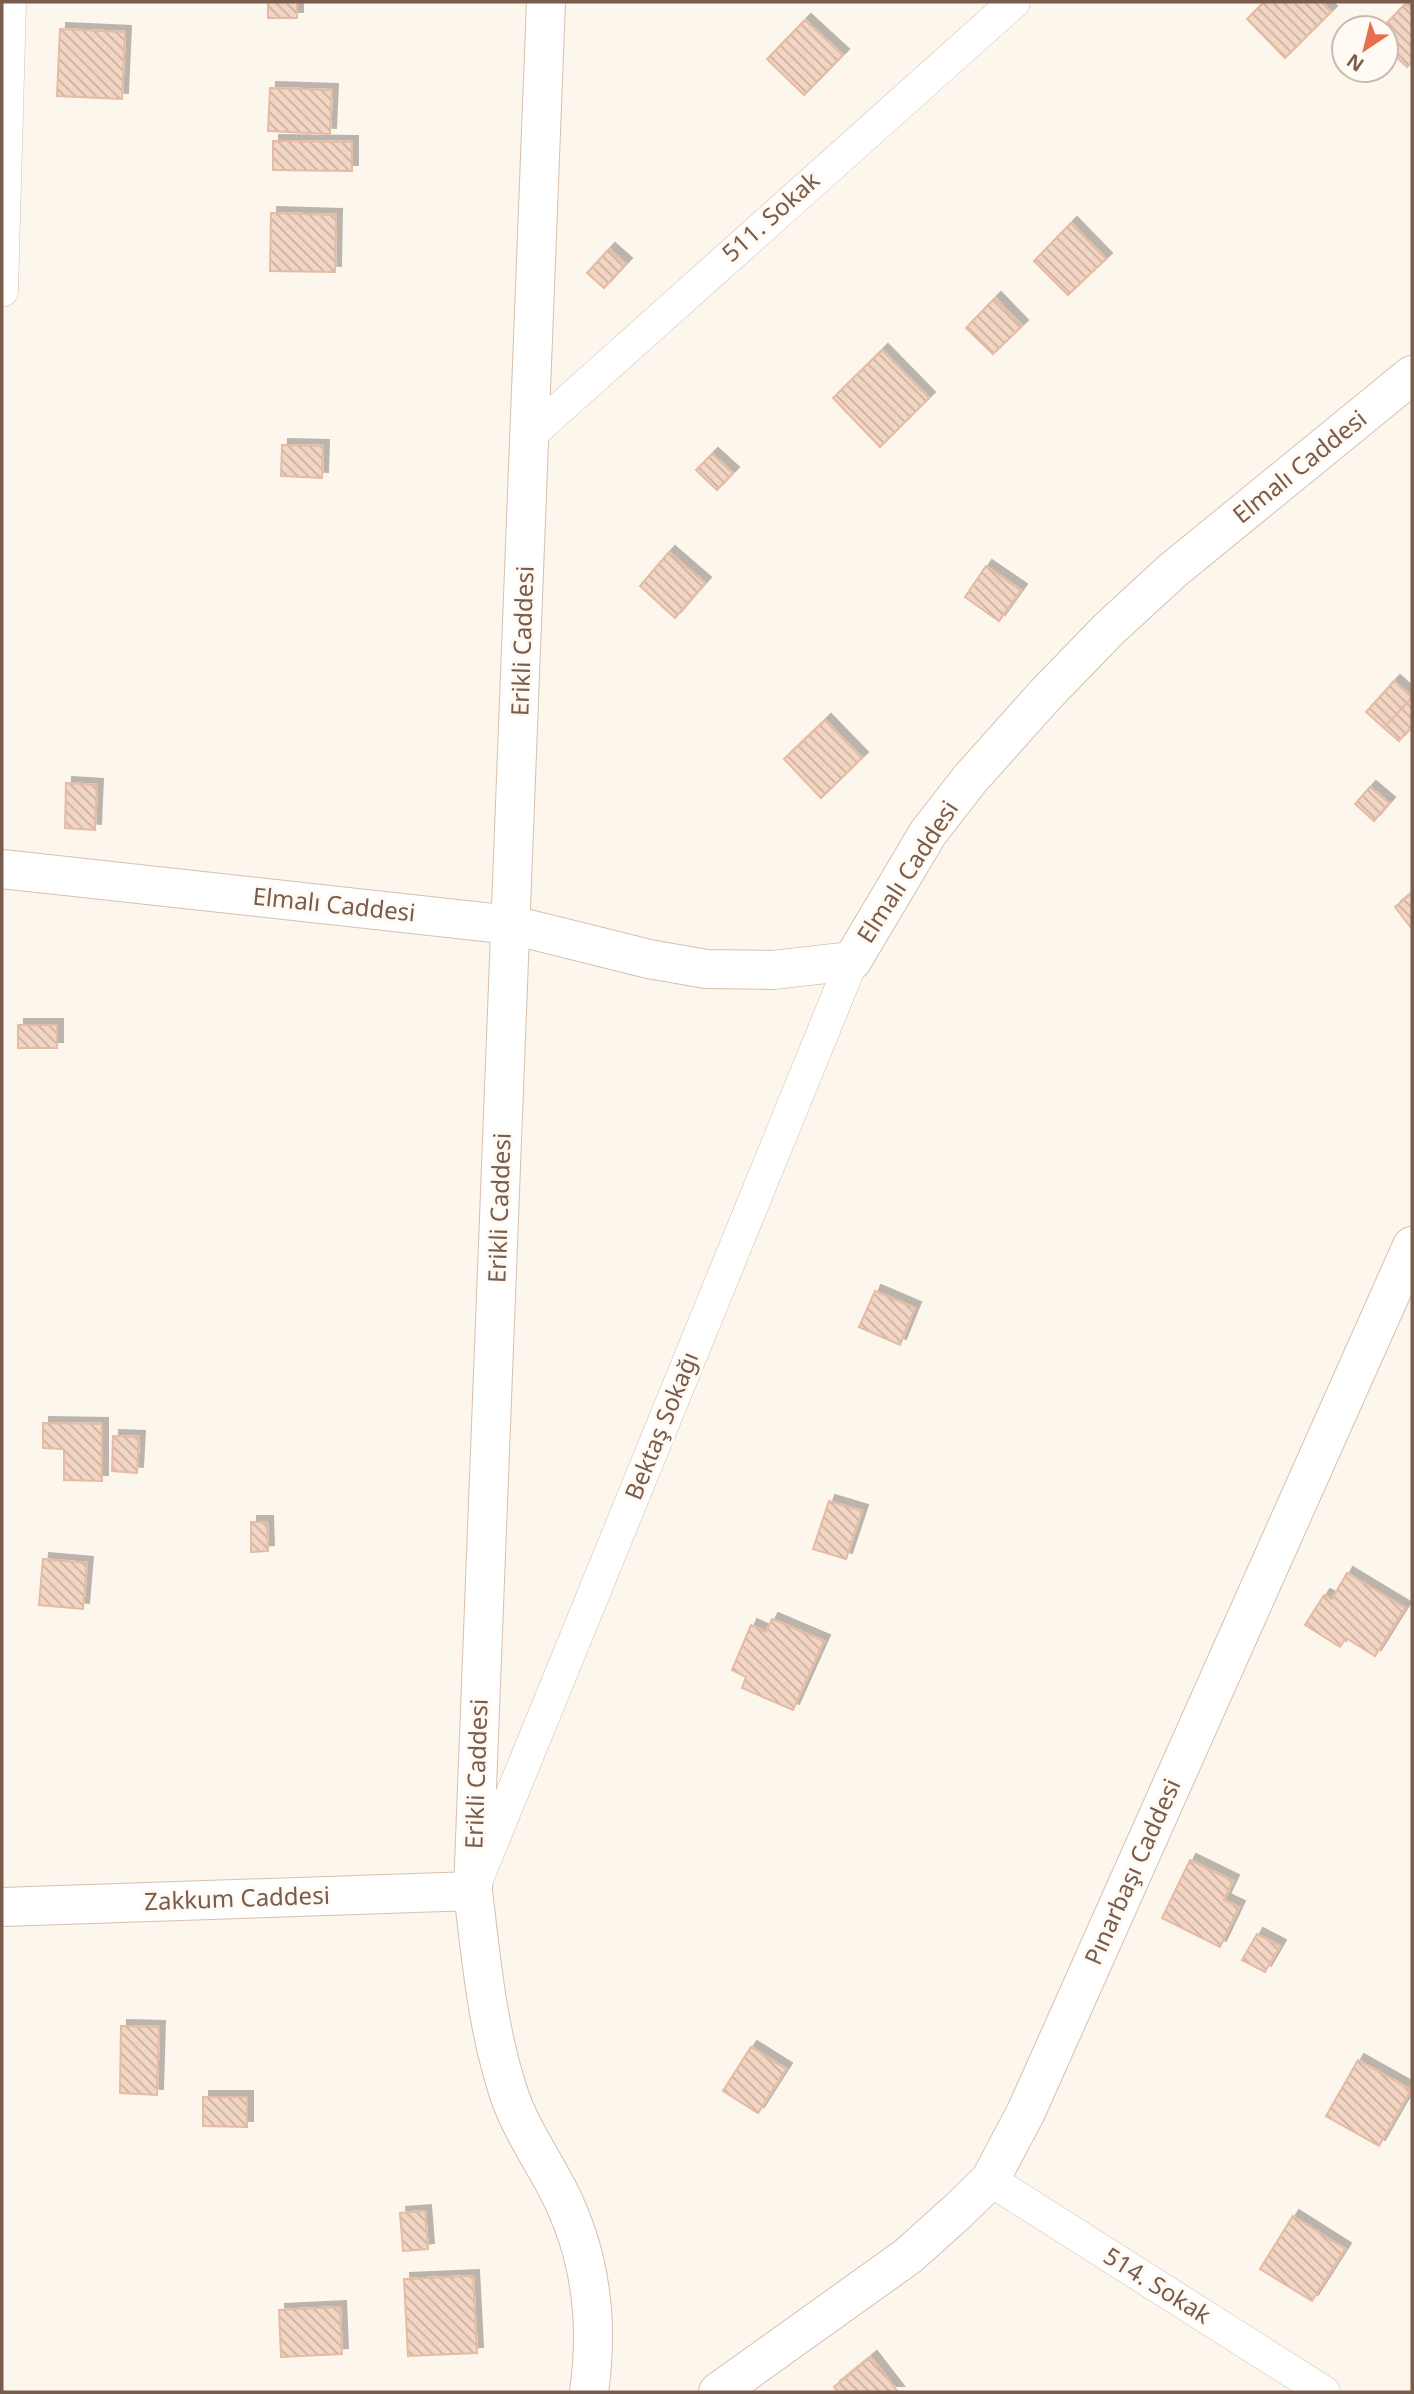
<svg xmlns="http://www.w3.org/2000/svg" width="1414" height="2394" font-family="'Noto Sans',sans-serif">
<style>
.building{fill:url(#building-back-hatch);stroke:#e6bba3;stroke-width:2;filter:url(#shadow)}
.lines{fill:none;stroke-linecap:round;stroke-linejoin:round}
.street-casing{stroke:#d1beb0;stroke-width:33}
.secondary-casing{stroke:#d6c0b0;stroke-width:40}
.street{stroke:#fff;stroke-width:32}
.secondary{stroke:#fff;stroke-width:38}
.labels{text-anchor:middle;stroke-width:6;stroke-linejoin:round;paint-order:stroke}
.street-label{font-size:24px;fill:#7a5c4d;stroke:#fffaf3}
</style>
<defs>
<pattern id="building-back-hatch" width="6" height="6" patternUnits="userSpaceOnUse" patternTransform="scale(1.75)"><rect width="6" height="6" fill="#f3d5c3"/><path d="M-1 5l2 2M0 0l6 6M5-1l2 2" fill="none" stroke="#cab0a1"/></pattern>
<filter id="shadow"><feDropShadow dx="6" dy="-6" stdDeviation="0" flood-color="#0004"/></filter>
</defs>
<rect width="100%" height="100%" fill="#fdf6ec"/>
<path class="building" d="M268 2H297V18H268Z
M1264 2H1321L1331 12 1285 58 1247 19Z
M1405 4 1412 10V62L1407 67 1386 47V28H1382Z
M805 20 843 55 804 95 767 59Z
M60 29 125 32 122 99 57 96Z
M270 88 332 90 330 134 268 131Z
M273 141 352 142V171L273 170Z
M271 213 336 215 335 272 270 271Z
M1071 223 1106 259 1068 295 1034 261Z
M609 249 626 264 604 288 587 273Z
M995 298 1022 326 993 354 966 328Z
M882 350 929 398 880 447 833 398Z
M282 445 323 446 322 478 281 476Z
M712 454 733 473 717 490 696 470Z
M669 552 705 583 675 618 640 586Z
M986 566 1021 590 999 621 965 597Z
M1394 681 1412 697 1384 728 1366 712Z
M1412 697V726L1399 741 1384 728Z
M825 720 862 758 821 798 784 759Z
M66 783 97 785 95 830 65 828Z
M1370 787 1389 803 1374 821 1355 804Z
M1412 893V929L1395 907Z
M18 1025H57V1048H18Z
M875 1291 915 1308 900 1345 859 1327Z
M43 1423 102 1424V1481L64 1480V1449L43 1448Z
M113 1436 139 1437 137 1473 112 1471Z
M829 1501 862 1511 846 1559 813 1549Z
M251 1522H267L268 1551 251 1552Z
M43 1559 87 1563 83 1609 39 1605Z
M1347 1573 1405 1608 1375 1656 1346 1638 1340 1647 1305 1625 1324 1595 1332 1599Z
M772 1619 824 1641 793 1710 742 1688 746 1677 732 1670 751 1625 766 1632Z
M1190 1860 1233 1881 1224 1900 1239 1907 1220 1947 1162 1918Z
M1257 1934 1280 1946 1265 1972 1242 1960Z
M121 2026 159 2027 157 2095 120 2093Z
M751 2047 786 2069 758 2113 723 2091Z
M1358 2060 1411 2090 1379 2146 1326 2116Z
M203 2097H247V2127L203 2126Z
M425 2211 428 2249 403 2251 400 2213Z
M1293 2216 1345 2249 1312 2301 1260 2269Z
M473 2276 477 2353 408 2356 404 2279Z
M340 2307 342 2354 281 2357 279 2310Z
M871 2357 898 2392H838L834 2387Z"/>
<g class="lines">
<g class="street-casing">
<path id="street" d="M2 291 10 2
M530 435 1014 2
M478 1877 852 961
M990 2180 1324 2392"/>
</g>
<g class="secondary-casing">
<path id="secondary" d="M546 2 473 1891C481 1958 487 2026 508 2091 519 2126 541 2157 558 2190 591 2254 599 2322 589 2392
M2 869 512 925 649 959 706 969 773 970 852 961 928 833 970 779 1046 694 1109 629 1172 571 1412 375
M2 1907 473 1891
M718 2392 908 2256 957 2212 990 2180 1026 2112 1412 1246"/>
</g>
<use href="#street" class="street"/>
<use href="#secondary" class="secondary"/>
</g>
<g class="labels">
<g class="street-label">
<text transform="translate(771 217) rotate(-42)" y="8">511. Sokak</text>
<text transform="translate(1300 467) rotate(-39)" y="8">Elmalı Caddesi</text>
<text transform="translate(523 641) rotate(-88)" y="8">Erikli Caddesi</text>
<text transform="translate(908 872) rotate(-57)" y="8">Elmalı Caddesi</text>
<text transform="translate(334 905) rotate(6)" y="8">Elmalı Caddesi</text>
<text transform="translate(500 1208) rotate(-88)" y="8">Erikli Caddesi</text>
<text transform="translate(662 1426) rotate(-68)" y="8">Bektaş Sokağı</text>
<text transform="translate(477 1774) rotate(-88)" y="8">Erikli Caddesi</text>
<text transform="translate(1133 1872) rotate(-66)" y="8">Pınarbaşı Caddesi</text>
<text transform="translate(237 1899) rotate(-2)" y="8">Zakkum Caddesi</text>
<text transform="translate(1157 2286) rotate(32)" y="8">514. Sokak</text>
</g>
</g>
<rect width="1414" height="2394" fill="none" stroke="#7a5c4d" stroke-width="7"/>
<g transform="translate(1365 49) rotate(215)"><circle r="33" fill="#fffaf3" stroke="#cabbb1" stroke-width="2"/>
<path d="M0-5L12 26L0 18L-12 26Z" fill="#e76f51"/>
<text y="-10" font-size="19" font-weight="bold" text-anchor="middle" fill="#7a5c4d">N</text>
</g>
</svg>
